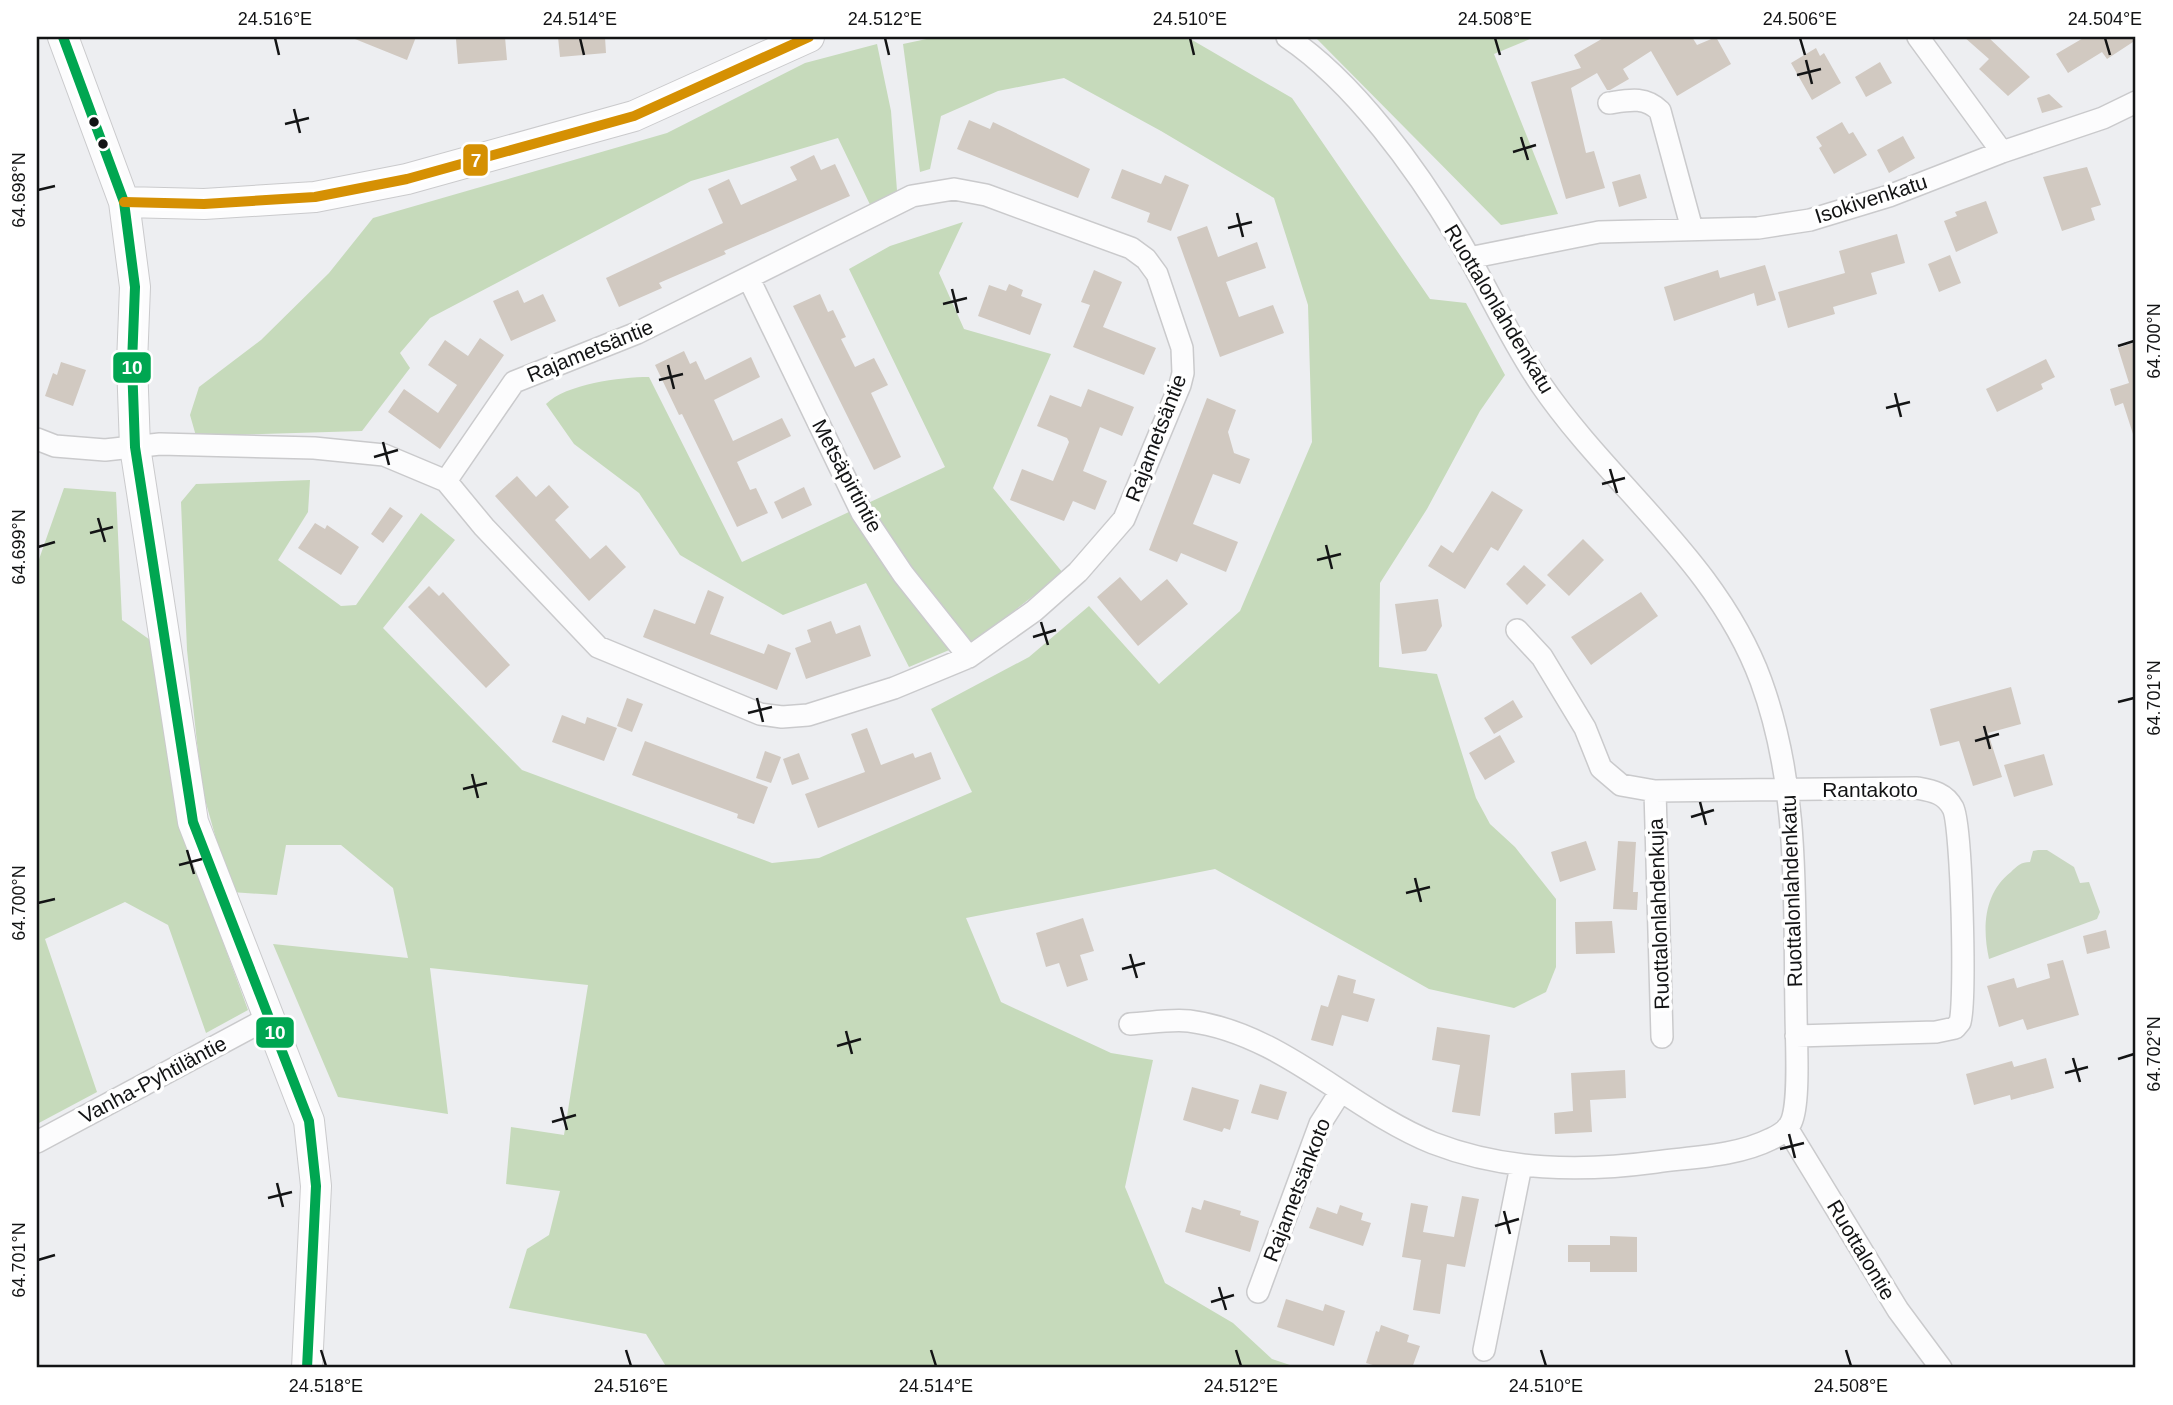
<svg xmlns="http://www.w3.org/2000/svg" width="2173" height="1405" font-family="Helvetica,sans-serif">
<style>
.green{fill:#c9d7c1}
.forest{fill:#c6dabb}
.building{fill:#d1c9c1}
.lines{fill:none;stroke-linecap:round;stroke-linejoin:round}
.street-casing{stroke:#cacacc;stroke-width:24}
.secondary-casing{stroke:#cacacc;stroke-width:32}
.street{stroke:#fcfcfd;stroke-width:21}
.secondary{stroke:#fcfcfd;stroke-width:30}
.bus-1-casing{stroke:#fff;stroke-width:16}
.bus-2-casing{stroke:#fff;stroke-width:16}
.bus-1{stroke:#00a651;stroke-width:10}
.bus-2{stroke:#d59003;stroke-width:10}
.ticks{fill:none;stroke:#131415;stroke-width:2.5}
.bus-dot{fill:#131415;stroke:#fff;stroke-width:2.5}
.labels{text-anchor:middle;stroke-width:7;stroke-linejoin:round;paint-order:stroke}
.street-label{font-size:21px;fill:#131415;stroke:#fff}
.line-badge{stroke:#fff;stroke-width:2.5}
.badge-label{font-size:19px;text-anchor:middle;font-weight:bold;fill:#fff}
.neatline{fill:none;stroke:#131415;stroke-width:2.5}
.ticks-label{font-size:18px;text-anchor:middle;fill:#131415}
</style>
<rect width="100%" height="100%" fill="#edeef1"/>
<path class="green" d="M2038 850H2047L2074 867 2080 883 2089 882 2100 912 2097 919 1989 959C1982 927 1984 893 2011 872 2017 866 2021 862 2030 862L2033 851Z"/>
<path class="forest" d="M936 37H1187L1292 98 1430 299 1466 303 1505 375 1480 411 1427 509 1380 583 1379 667 1437 674 1476 798 1490 824 1515 847 1556 899V967L1546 992 1514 1008 1429 989 1215 869 966 918 1001 1002 1111 1053 1153 1060 1125 1187 1165 1283 1233 1323 1272 1359 1299 1368H667L646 1334 509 1308 527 1249 549 1235 560 1191 506 1184 511 1127 564 1135 588 985 430 968 448 1114 338 1097 273 944 408 958 393 888 341 845H286L277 895 231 892 202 789 187 650 181 502 196 484 310 480 308 512 278 560 341 606 356 605 421 513 455 540 383 628 522 770 772 863 819 858 972 792 931 709 1029 657 1089 606 1159 684 1240 611 1312 442 1308 305 1274 198 1161 131 1064 78 998 91 941 116 930 169 920 172 903 44Z
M1315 37H1535L1494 54 1558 214 1501 225Z
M877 44 891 111 898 204 875 215 838 138 691 181 430 318 400 353 410 368 362 431 196 436 190 415 199 387 261 340 329 273 373 218 667 133 805 63Z
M963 222 939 273 964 329 1051 354 993 488 1063 573 980 637 909 667 866 583 783 615 680 555 639 493 574 444 546 404C566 384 620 377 649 377L742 562 945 467 849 269 890 246Z
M64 488 116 492 122 620 153 642 192 858 248 1010 206 1033 168 925 125 902 45 939 97 1092 37 1124V565Z"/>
<path class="building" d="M350 37H416L407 60Z
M478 37H505L507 60 458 64 456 39Z
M558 37H605L606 53 560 57Z
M1605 37H1692L1697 45 1716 37 1731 64 1677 96 1651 51 1623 69 1629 79 1610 90H1607L1597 73 1571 88 1586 153 1594 151 1605 188 1566 199 1531 82 1581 68 1574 55Z
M1964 37H1988L2030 77 2008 96 1979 69 1989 59Z
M2085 37H2136V40L2107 59 2102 52 2068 73 2056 54Z
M1816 48 1820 56 1824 53 1841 83 1812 100 1791 63Z
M1880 62 1892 83 1866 97 1855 77Z
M2049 94 2063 107 2042 113 2037 98Z
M969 120 990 129 993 122 1090 169 1078 198 957 149Z
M1842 122 1849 134 1853 132 1867 155 1834 174 1819 148 1822 146 1816 137Z
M1903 136 1915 158 1889 173 1877 150Z
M814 155 821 170 835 164 850 196 724 251 726 254 659 283 662 288 619 307 606 278 723 223 708 189 729 179 741 205 797 180 790 167Z
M2087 167 2101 205 2091 208 2095 220 2062 231 2043 177Z
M1122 169 1161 184 1165 175 1189 185 1171 231 1147 222 1150 213 1111 198Z
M1640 174 1647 198 1619 207 1612 182Z
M1986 201 1998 233 1956 252 1944 221 1957 216 1955 212Z
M1207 226 1218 257 1257 242 1266 268 1226 282 1239 317 1273 305 1284 333 1220 357 1177 237Z
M1897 234 1905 263 1871 273 1877 294 1833 307 1835 314 1788 328 1778 292 1845 273 1839 251Z
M1950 255 1961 283 1939 292 1928 264Z
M1765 265 1776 300 1757 306 1754 293 1674 321 1664 287 1718 270 1720 278Z
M1094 270 1122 282 1103 327 1156 348 1144 375 1073 347 1090 305 1081 302Z
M1009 284 1023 290 1021 296 1042 304 1030 335 978 316 989 285 1006 291Z
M518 290 524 303 543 294 556 321 511 341 493 301Z
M820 294 828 312 833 310 846 337 841 339 855 367 874 358 888 385 871 393 901 457 874 470 793 306Z
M480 338 504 355 440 449 388 412 404 389 438 413 457 385 428 365 445 340 468 356Z
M2136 342V433L2133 434 2123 403 2115 406 2110 389 2129 383 2118 348Z
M684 351 690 364 696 361 705 380 751 357 760 377 714 400 733 441 782 418 791 436 737 462 750 490 756 488 768 513 737 527 682 414 679 415 655 365Z
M2046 359 2055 377 2041 384 2043 389 1997 412 1986 389Z
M61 362 86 370 73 406 45 396 53 373 57 375Z
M1088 389 1134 407 1122 436 1100 427 1083 471 1107 481 1095 510 1073 501 1064 521 1010 500 1022 469 1053 481 1069 442 1067 438 1037 426 1050 395 1081 407Z
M1207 398 1236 410 1228 432 1234 453 1250 459 1240 484 1213 474 1193 524 1238 542 1226 572 1181 553 1177 562 1149 550Z
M517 476 536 497 549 485 569 507 555 520 590 559 606 545 626 567 589 601 495 496Z
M804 487 812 505 782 519 774 502Z
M1492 491 1523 510 1498 551 1491 547 1465 589 1428 566 1441 545 1453 553Z
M390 507 403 516 383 543 371 534Z
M315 523 325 529 327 525 359 547 341 575 298 548Z
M1583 539 1604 560 1569 596 1547 575Z
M1524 565 1546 585 1527 605 1506 584Z
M1120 577 1141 601 1167 579 1188 604 1138 646 1097 597Z
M429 586 439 596 443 592 510 665 486 688 408 607Z
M708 590 724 597 710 634 764 654 768 644 791 653 777 690 643 637 654 609 695 624Z
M1641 592 1658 616 1591 665 1571 637Z
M1438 599 1442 626 1426 651 1402 654 1395 604Z
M831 621 836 634 860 625 871 656 806 679 795 648 811 642 807 630Z
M2011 687 2021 724 1988 733 2002 777 1973 786 1959 741 1940 746 1930 709Z
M627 698 643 704 632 732 617 726Z
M1513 700 1523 717 1494 734 1484 718Z
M562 715 585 724 587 717 617 728 604 761 552 742Z
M867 728 881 765 913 753 915 758 931 752 941 779 818 828 805 794 865 772 851 734Z
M1500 735 1515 762 1485 780 1469 753Z
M645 741 768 787 754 824 737 818 738 814 632 775Z
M765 751 781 757 771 783 756 778Z
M799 753 809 779 792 785 783 759Z
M2044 754 2053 785 2014 797 2004 765Z
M1586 841 1596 870 1560 882 1551 852Z
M1618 841 1636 842 1633 892H1638L1637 910 1613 909Z
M1083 918 1094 951 1080 955 1088 980 1067 987 1059 963 1046 967 1036 933Z
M1612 921 1615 953 1576 954 1575 922Z
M2106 930 2110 948 2087 954 2083 936Z
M2063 960 2079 1015 2027 1030 2023 1019 1999 1027 1987 986 2014 978 2017 988 2050 978 2047 964Z
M1338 975 1356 980 1353 993 1375 999 1368 1022 1342 1015 1333 1046 1311 1040 1321 1005 1328 1007Z
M1437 1027 1490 1035 1480 1116 1452 1112 1460 1065 1432 1060Z
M2046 1058 2054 1088 2011 1100 2010 1095 1974 1105 1966 1074 2012 1061 2014 1067Z
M1625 1070 1626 1098 1590 1100 1592 1132 1555 1134 1554 1113 1573 1111 1571 1073Z
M1260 1084 1287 1092 1278 1120 1251 1113Z
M1192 1087 1239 1100 1230 1130 1224 1128 1222 1132 1183 1120Z
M1462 1196 1479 1199 1465 1267 1447 1264 1440 1314 1413 1310 1421 1260 1402 1257 1411 1203 1428 1206 1423 1232 1454 1237Z
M1204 1200 1241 1211 1240 1215 1259 1221 1250 1252 1185 1232 1192 1207 1201 1210Z
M1340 1205 1363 1213 1361 1220 1371 1223 1363 1246 1309 1228 1317 1207 1337 1214Z
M1610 1236 1637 1237V1272H1590V1262H1568V1245H1610Z
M1286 1299 1323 1311 1325 1304 1345 1311 1334 1346 1277 1327Z
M1381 1325 1409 1335 1407 1342 1420 1346 1412 1368H1383L1366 1363 1376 1331 1379 1332Z"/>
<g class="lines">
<g class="street-casing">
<path id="street" d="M1918 37 2002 152
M1609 103C1629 100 1645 96 1660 111L1692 229
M1469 258 1599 232 1758 228 1810 220 1889 196 2002 152 2103 118 2136 102
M749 279 862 513 903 574 969 657
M37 439 55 446 105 450 160 444 314 448 384 455 446 481 484 527 598 647 760 714 782 717 808 715 894 688 969 657 1034 611 1078 572 1124 519 1180 385 1183 373 1182 348 1157 274 1146 259 1131 248 986 195 954 189 912 196 637 333 514 382 446 481
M1517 630 1542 657 1585 728 1601 768 1621 785 1655 791 1917 788C1933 791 1945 793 1953 808 1962 826 1966 1000 1960 1022L1955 1028 1936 1032 1796 1036
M1655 791 1662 1037
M1130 1024C1149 1023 1170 1019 1189 1021 1282 1033 1349 1109 1433 1143 1505 1171 1581 1172 1656 1162 1694 1157 1737 1156 1771 1139 1780 1135 1789 1129 1792 1120 1800 1098 1796 1037 1796 1012 1794 900 1800 788 1761 681 1717 561 1610 486 1540 383 1509 337 1486 285 1458 238 1416 168 1354 82 1287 37
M1787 1128 1898 1310 1941 1368
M37 1142 270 1017
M1258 1292 1320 1124 1341 1091
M1484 1350 1521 1166"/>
</g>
<g class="secondary-casing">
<path id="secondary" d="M63 37 124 202 135 287 132 363 135 447 193 822 309 1121 316 1186 307 1368
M124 202 204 204 315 197 407 179 634 116 809 37"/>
</g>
<use href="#street" class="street"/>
<use href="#secondary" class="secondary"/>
<g class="bus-1-casing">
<path id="bus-1" d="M63 37 124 202 135 287 132 363 135 447 193 822 309 1121 316 1186 307 1368"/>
</g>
<g class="bus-2-casing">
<path id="bus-2" d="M124 202 204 204 315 197 407 179 634 116 809 37"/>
</g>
<use href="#bus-1" class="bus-1"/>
<use href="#bus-2" class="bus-2"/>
</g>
<path class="ticks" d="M275 38 279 55M580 38 584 55M885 38 889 55M1190 38 1194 55M1495 38 1500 55M1800 38 1805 55M2105 38 2110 55M1806 60 1812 84M1797 75 1821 69M294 109 300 133M285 124 309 118M1521 137 1528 160M1513 152 1536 145M38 190 55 186M1237 213 1243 237M1228 228 1252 222M952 289 958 313M943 304 967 298M2118 346 2134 341M668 365 674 389M659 380 683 374M1895 393 1901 417M1886 408 1910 402M383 442 389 465M374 457 398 450M1610 469 1617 493M1602 484 1625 478M98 518 105 542M90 533 113 527M1326 545 1332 569M38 547 55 542M1317 560 1341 554M1041 622 1048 645M1033 637 1056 630M757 698 763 722M2118 702 2134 698M748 713 772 707M1984 726 1990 749M1975 741 1999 734M472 774 478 798M463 789 487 783M1700 802 1706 825M1691 817 1714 810M187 850 194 874M179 865 202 859M1415 878 1421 902M1406 893 1430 887M38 903 55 899M1130 954 1137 978M1122 969 1145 963M846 1031 852 1054M837 1046 861 1039M2073 1058 2080 1082M2118 1059 2134 1054M2065 1073 2088 1067M561 1107 567 1130M552 1122 576 1115M1789 1134 1795 1158M1780 1149 1804 1143M277 1183 283 1207M268 1198 292 1192M1504 1211 1510 1234M1495 1226 1519 1219M38 1260 55 1255M1219 1287 1226 1310M1211 1302 1234 1295M321 1350 326 1366M626 1350 631 1366M931 1350 936 1366M1236 1350 1241 1366M1541 1350 1546 1366M1846 1350 1851 1366"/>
<g class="bus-dot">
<circle cx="94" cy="122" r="6"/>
<circle cx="103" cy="144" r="6"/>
</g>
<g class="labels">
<g class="street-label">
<text transform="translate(1871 199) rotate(-18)" y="7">Isokivenkatu</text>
<text transform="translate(1499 309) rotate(59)" y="7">Ruottalonlahdenkatu</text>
<text transform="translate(590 351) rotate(-22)" y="7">Rajametsäntie</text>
<text transform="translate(1156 438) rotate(-69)" y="7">Rajametsäntie</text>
<text transform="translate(847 476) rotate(62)" y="7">Metsäpirtintie</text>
<text x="1870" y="797">Rantakoto</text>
<text transform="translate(1792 891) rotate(-92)" y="7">Ruottalonlahdenkatu</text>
<text transform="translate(1659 914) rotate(-92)" y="7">Ruottalonlahdenkuja</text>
<text transform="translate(153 1080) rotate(-28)" y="7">Vanha-Pyhtiläntie</text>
<text transform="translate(1297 1190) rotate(-69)" y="7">Rajametsänkoto</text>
<text transform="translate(1861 1250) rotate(59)" y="7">Ruottalontie</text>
</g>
</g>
<g class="line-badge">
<rect x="462" y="143" width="27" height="34" rx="7" fill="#d59003"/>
<rect x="112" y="351" width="40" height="33" rx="7" fill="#00a651"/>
<rect x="255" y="1016" width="40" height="33" rx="7" fill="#00a651"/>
</g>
<g class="badge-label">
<text x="476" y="167">7</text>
<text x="132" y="374">10</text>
<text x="275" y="1039">10</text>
</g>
<rect width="2173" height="1405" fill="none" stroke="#ffffff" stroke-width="77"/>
<rect x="38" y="38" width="2096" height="1328" class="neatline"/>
<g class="ticks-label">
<text x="275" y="25">24.516°E</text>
<text x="580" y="25">24.514°E</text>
<text x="885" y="25">24.512°E</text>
<text x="1190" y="25">24.510°E</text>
<text x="1495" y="25">24.508°E</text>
<text x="1800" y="25">24.506°E</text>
<text x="2105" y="25">24.504°E</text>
<text transform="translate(19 190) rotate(-90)" y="6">64.698°N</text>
<text transform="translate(2154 341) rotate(-90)" y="6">64.700°N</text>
<text transform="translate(19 547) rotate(-90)" y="6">64.699°N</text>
<text transform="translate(2154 698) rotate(-90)" y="6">64.701°N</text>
<text transform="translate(19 903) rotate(-90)" y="6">64.700°N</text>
<text transform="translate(2154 1054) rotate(-90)" y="6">64.702°N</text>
<text transform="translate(19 1260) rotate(-90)" y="6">64.701°N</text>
<text x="326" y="1392">24.518°E</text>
<text x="631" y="1392">24.516°E</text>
<text x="936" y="1392">24.514°E</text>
<text x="1241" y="1392">24.512°E</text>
<text x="1546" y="1392">24.510°E</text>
<text x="1851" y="1392">24.508°E</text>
</g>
</svg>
